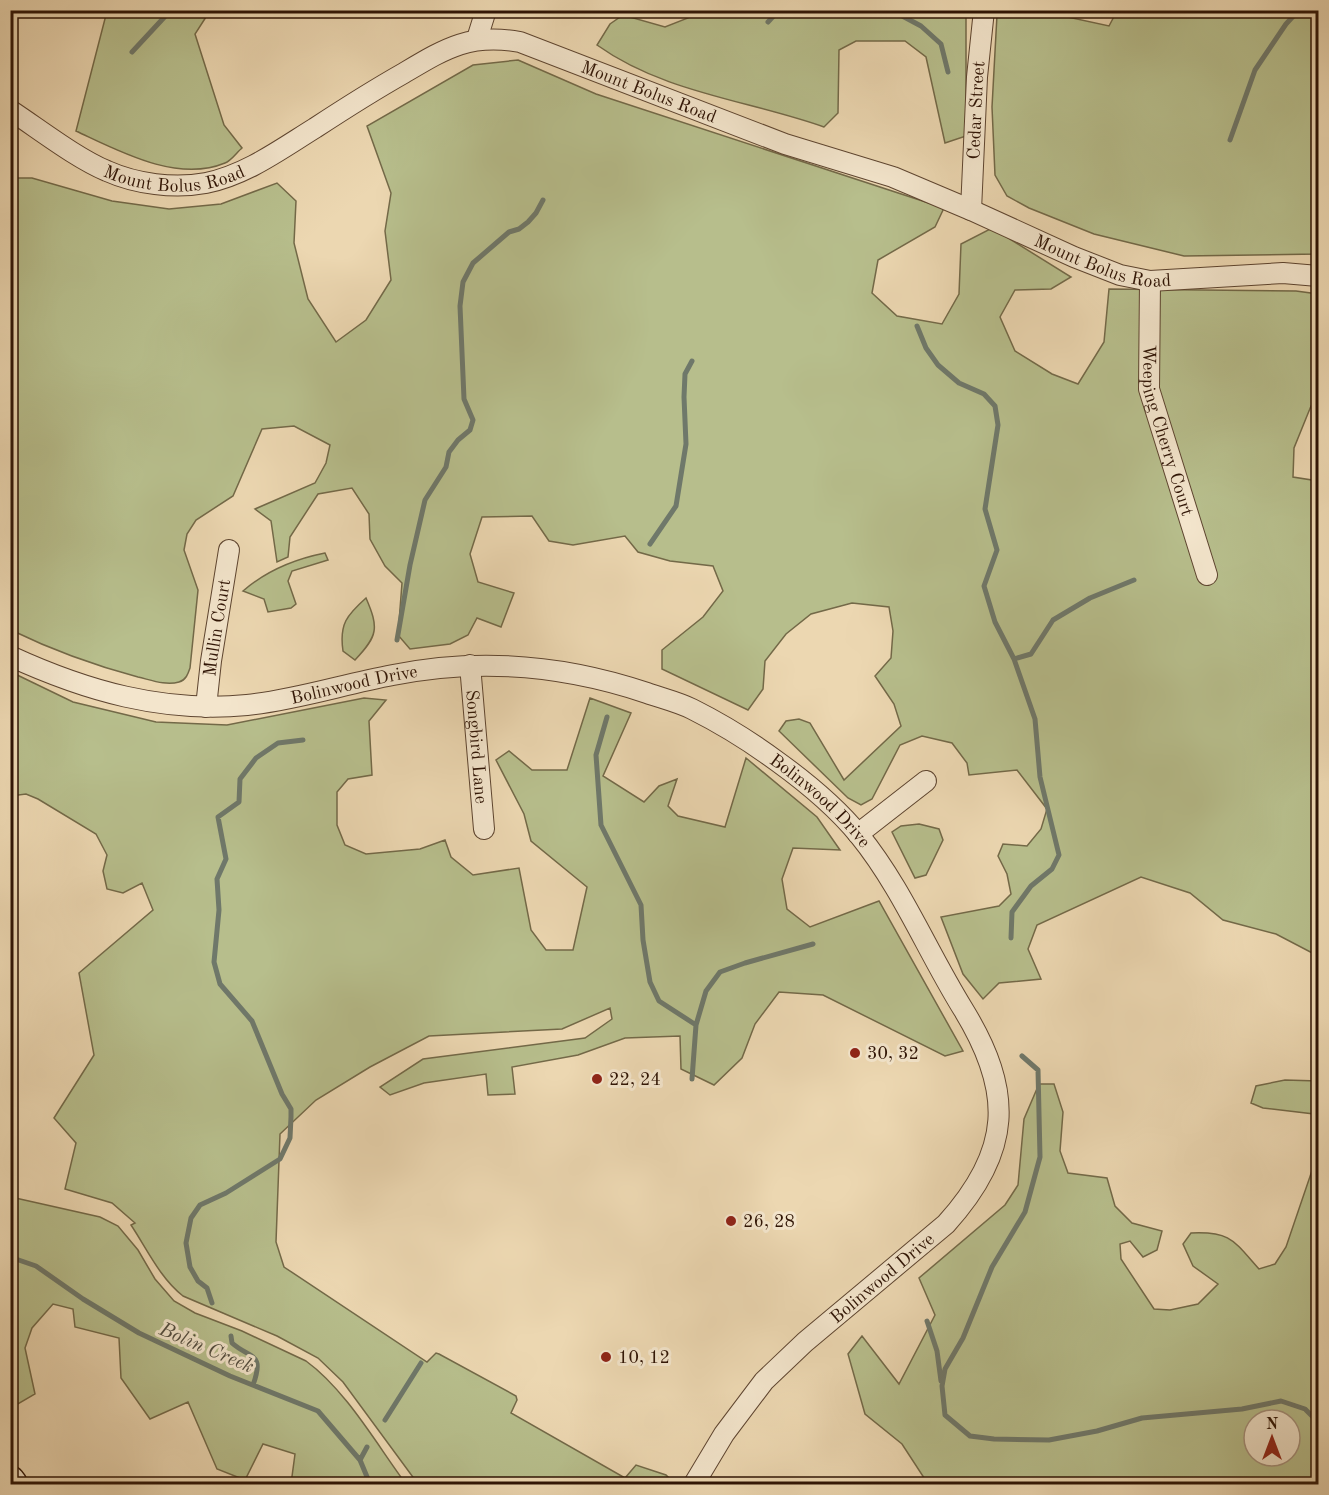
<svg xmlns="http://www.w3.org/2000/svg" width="1329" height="1495" font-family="'Old Standard TT',serif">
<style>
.green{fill:#b7be8c;stroke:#736948;stroke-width:1.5;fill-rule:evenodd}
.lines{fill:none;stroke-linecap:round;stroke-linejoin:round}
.stream{stroke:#6f786a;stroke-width:5}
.street-casing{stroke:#5e4530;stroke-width:22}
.secondary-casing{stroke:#2f1405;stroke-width:31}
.street{stroke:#f3e5cc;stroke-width:20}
.secondary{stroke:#f3e5cc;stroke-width:28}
.poi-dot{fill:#8f2418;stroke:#f3e5cc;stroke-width:2}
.labels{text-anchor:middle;stroke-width:6;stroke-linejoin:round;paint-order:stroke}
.street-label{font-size:18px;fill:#2f1405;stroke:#f3e5cc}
.poi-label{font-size:18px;fill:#2f1405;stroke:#f3e5cc;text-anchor:start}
.water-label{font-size:20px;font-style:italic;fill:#544e40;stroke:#f3e5cc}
</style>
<rect width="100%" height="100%" fill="#ecd7b1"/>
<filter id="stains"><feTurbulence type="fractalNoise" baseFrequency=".00333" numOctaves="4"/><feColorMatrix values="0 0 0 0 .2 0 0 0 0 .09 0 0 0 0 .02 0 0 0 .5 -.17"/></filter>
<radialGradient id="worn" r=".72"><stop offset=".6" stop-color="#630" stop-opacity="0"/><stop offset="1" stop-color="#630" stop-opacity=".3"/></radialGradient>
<path class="green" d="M1000 10 1040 11 1109 26 1117 11H1318V254L1184 256 1094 234 1029 208 1007 196 995 175 992 107 997 15Z
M107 11H225L206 17 195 34 224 125 242 148C237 152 231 161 225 163 177 183 119 151 76 131Z
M693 11H966V136L945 143 926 57 905 41H856L839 50 838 113 824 127C748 100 664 93 597 45L610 24 623 15 665 27 688 18Z
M518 60 596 94 944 208 935 227 878 260 872 293 897 316 942 324 959 294 961 244 992 228 1071 277 1051 289 1015 290 1000 317 1015 351 1052 374 1078 384 1104 342 1109 289 1296 291 1318 294V394L1311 406 1294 448 1293 477 1318 481V956L1276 934 1223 920 1190 893 1141 877 1037 925 1028 949 1041 979 999 983 983 999 963 974 941 917 999 906 1011 894 1007 874 998 856 1003 844 1027 846 1041 829 1047 809 1017 770 969 775 967 763 952 743 922 736 900 745 872 799 861 805 848 798 779 731 786 721 799 719 810 723 844 780 901 726 894 704 875 676 891 658 893 631 889 607 852 603 811 614 786 634 765 661 763 689 748 710 662 669V650L703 617 723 591 713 566 670 561 638 552 625 536 573 545 549 541 532 516 482 517 470 554 478 582 514 593 501 627 477 618 468 635 450 644 410 649 398 635 402 583 385 566 370 539 369 514 352 488 318 494 290 537 288 557 277 562 271 521 255 509 315 483 326 463 330 445 294 426 262 429 233 496 196 520 187 534 184 550 198 590 190 668C188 674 186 680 179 682 166 686 151 680 138 677 93 665 52 650 11 630L10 178H32L112 201 169 209 221 204 277 183 296 201 294 243 308 299 336 342 366 320 391 280 385 231 391 193 367 126 473 65Z
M325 553 328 560 292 571 288 581 296 604 291 608 268 612 264 599 243 591C266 571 295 559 325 553Z
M366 598C379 628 378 636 355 660L343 651C339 624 347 615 366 598Z
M11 672 73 702 156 722 227 725 364 698 386 700 369 721 372 775 348 779 337 792V825L345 845 366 854 420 849 445 840 451 857 473 875 519 868 531 930 546 950H573L587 887 531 841 524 814 496 760 509 751 532 770H567L590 698 631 713 603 776 644 802 659 786 677 779 668 806 678 816 725 827 746 758 817 817 840 850 793 848 782 879 787 909 810 927 879 901 963 1051 945 1056 823 995 779 992 755 1024 742 1058 714 1085 681 1069 680 1036 625 1038 578 1055 512 1067 515 1094 488 1095 486 1074 424 1083 390 1095 380 1087 423 1059 585 1038 612 1019 610 1008 562 1029 429 1036 370 1067 316 1100 280 1134 276 1242 284 1267 427 1362 436 1353 439 1354 516 1396 517 1400 511 1413 625 1478 636 1465 666 1475 675 1484H418L343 1382 318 1358 277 1336 183 1296C160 1278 147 1249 131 1225L135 1223 112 1203 65 1189 76 1143 54 1118 94 1055 79 973 153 910 142 883 123 893 107 889 103 871 107 855 96 834 38 799 26 794 11 796Z
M919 824 939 829 943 840 926 875 915 878 892 832 901 826Z
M1285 1080 1318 1081V1121L1314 1114 1263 1108 1251 1103 1256 1086Z
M1039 1084H1054L1063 1112 1060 1151 1068 1173 1107 1178 1115 1206 1132 1223 1162 1231 1157 1250 1143 1257 1130 1241 1120 1244 1121 1259 1154 1309 1170 1310 1198 1304 1218 1284 1193 1266 1183 1244 1191 1233C1231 1231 1234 1241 1259 1269L1275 1264 1286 1247 1318 1153V1484H928L902 1444 865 1414 848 1354 862 1336 899 1384 935 1315 919 1278 1005 1205 1018 1185 1024 1119ZM1254 1420H1290V1456H1254Z
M11 1197 100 1217 118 1226 138 1250 155 1279 174 1301 195 1313 242 1331 306 1361C346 1390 377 1445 406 1484H291L295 1454 263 1444 245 1480 217 1469 188 1402 150 1419 121 1378 119 1338 75 1327 73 1309 53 1304 32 1328 25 1348 35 1394 11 1408Z"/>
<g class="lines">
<path class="stream" d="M891 10 921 26 941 44 948 72
M768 22 779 10
M132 52 171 10
M1230 140 1255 70 1286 24 1299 10
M917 326 926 348 938 365 959 383 984 394 995 406 998 425 985 509 997 550 984 586 995 622 1014 659 1035 719 1040 777 1059 855 1052 869 1031 886 1012 912 1011 938
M650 544 676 506 686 444 684 397 685 374 692 361
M397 640 410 565 425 500 446 467 449 452 458 440 470 430 473 420 464 399 460 306 463 282 473 263 509 232 519 229 528 222 536 213 543 200
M1014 659 1031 654 1053 620 1090 598 1134 580
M607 717 596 755 601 825 641 905 643 940 650 982 659 1001 696 1025
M1022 1056 1038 1070 1040 1157 1025 1212 992 1267 963 1338 945 1369 942 1386 945 1415 970 1436 994 1439 1049 1440 1097 1431 1142 1418 1242 1409 1281 1401 1305 1409 1313 1417 1318 1431
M692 1079 696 1025 706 991 720 972 745 963 813 944
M10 1257 36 1266 83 1299 139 1333 230 1376 318 1411 360 1460 370 1484
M212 1303 207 1288 198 1281 190 1267 186 1243 191 1218 200 1205 226 1193 280 1159 290 1138 291 1117V1109L282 1094 252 1021 220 984 214 962 219 910 217 879 226 859 218 817 239 802 240 779 256 758 278 743 303 740
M927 1321 937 1351 941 1381
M231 1336 232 1343C250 1359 265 1352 253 1385
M385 1420 421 1363
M360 1460 367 1447"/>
<g class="street-casing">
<g id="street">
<path d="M477 39 486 10"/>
<path id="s1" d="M10 110C39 129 76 158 107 171 136 184 174 189 206 183 246 175 281 149 315 128 344 109 374 90 404 73 446 48 470 33 520 42L785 144 893 177 971 210 1074 257 1120 275 1150 281 1283 273 1318 276"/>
<path id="s2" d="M971 210 977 77 984 10"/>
<path id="s3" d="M1150 281 1149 389 1207 575"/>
<path id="s4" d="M10 656C86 691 163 713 247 705 296 700 344 684 393 675 478 658 564 665 647 693 661 698 678 702 692 709 722 724 751 742 778 762 807 783 836 807 859 835 902 888 927 951 963 1009 1014 1092 1012 1151 946 1224L805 1342 764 1381 724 1434 694 1484"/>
<path id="s5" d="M470 665 484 829"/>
<path id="s6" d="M206 707 211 661 229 550"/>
<path d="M858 834 926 781"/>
</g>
</g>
<g class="secondary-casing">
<path id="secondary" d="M10 1480 13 1484"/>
</g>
<use href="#street" class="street"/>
<use href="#secondary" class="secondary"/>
</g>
<g class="poi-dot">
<circle cx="855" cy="1053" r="6"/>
<circle cx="597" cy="1079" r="6"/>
<circle cx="731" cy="1221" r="6"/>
<circle cx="606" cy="1357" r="6"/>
</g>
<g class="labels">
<g class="street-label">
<text dy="6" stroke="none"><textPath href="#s1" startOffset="705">Mount Bolus Road</textPath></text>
<text dy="6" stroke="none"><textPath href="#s2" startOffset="100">Cedar Street</textPath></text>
<text dy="6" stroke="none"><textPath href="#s1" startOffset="184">Mount Bolus Road</textPath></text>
<text dy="6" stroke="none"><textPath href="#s1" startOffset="1191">Mount Bolus Road</textPath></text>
<text dy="6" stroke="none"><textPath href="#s3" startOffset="152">Weeping Cherry Court</textPath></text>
<text dy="6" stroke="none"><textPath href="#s6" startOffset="80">Mullin Court</textPath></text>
<text dy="6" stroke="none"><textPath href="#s4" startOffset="354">Bolinwood Drive</textPath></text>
<text dy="6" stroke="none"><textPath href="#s5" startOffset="82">Songbird Lane</textPath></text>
<text dy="6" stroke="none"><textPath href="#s4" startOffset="858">Bolinwood Drive</textPath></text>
<text transform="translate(882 1278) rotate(-40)" y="6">Bolinwood Drive</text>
</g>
<g class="poi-label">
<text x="867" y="1059">30, 32</text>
<text x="609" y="1085">22, 24</text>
<text x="743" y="1227">26, 28</text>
<text x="618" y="1363">10, 12</text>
</g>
<g class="water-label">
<text transform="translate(207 1347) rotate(23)" y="7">Bolin Creek</text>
</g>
</g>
<rect width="1329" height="1495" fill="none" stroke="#ecd7b1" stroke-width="36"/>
<rect x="12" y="12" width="1305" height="1471" fill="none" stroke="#2f1405" stroke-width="3"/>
<rect x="18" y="18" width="1293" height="1459" fill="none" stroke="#2f1405" stroke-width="1.5"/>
<g transform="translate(1272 1438)"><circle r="28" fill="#f3e5cc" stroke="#a5917c" stroke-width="1.5"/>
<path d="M0-4.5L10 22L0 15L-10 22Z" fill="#8f2418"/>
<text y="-9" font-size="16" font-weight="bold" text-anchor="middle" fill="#2f1405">N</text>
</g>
<rect width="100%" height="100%" filter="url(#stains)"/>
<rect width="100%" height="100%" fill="url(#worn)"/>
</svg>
